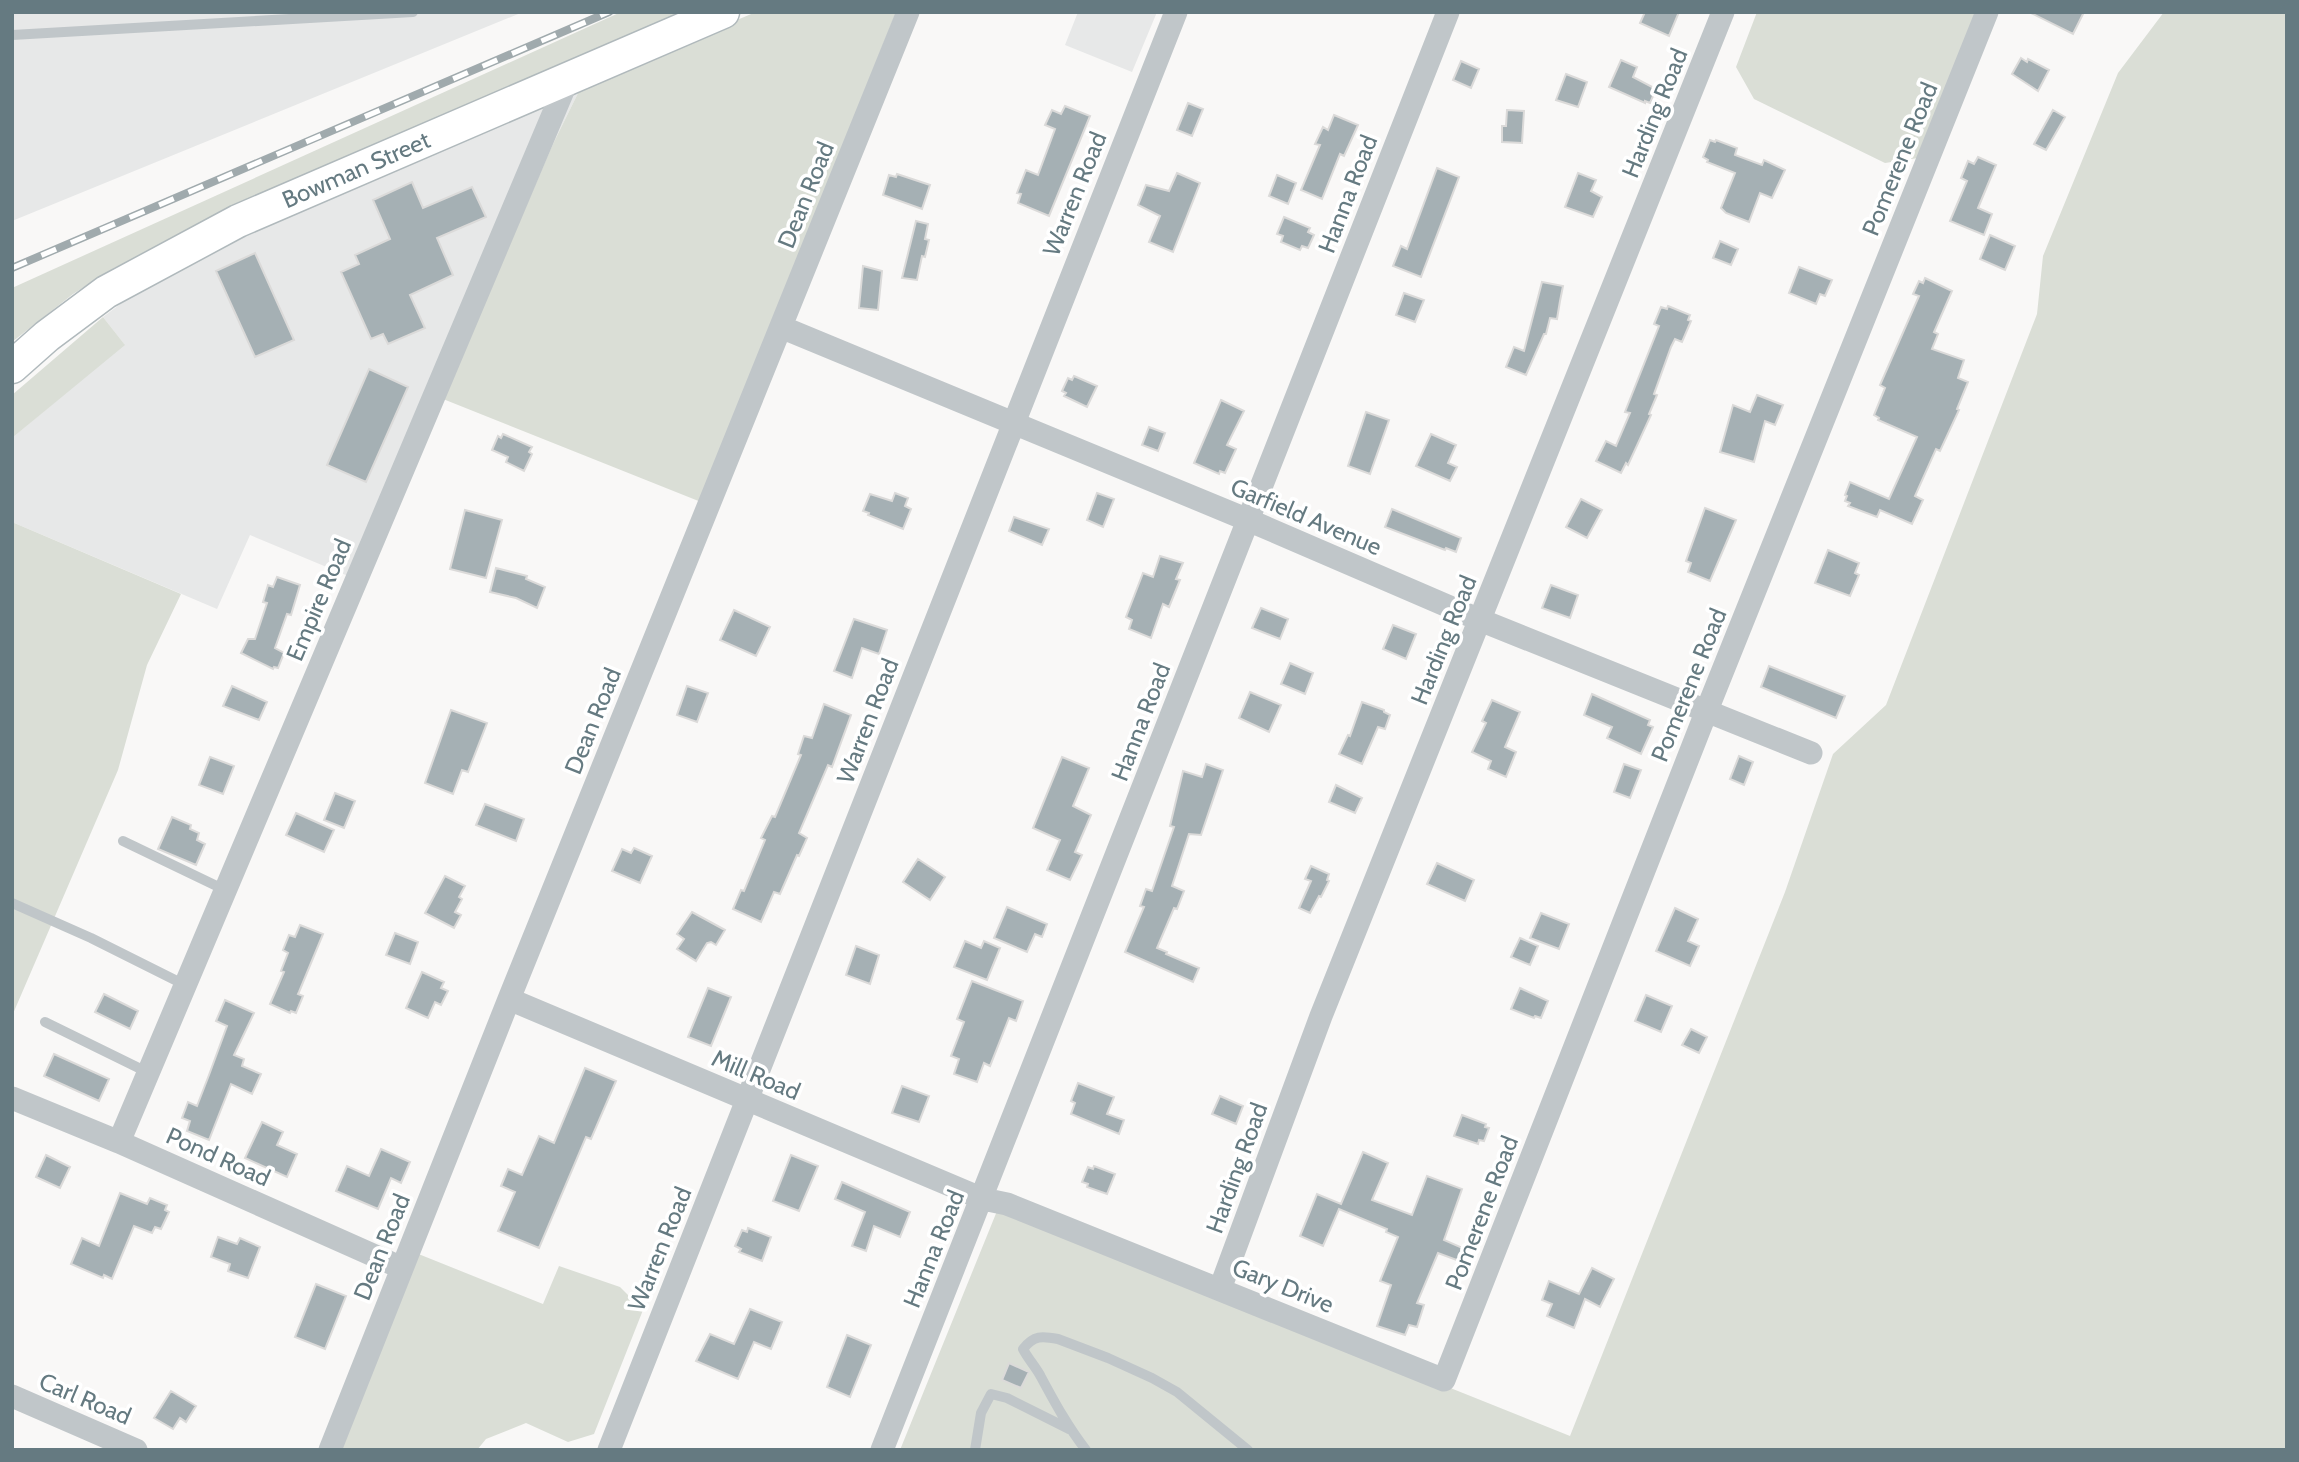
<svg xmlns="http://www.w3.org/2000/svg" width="2299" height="1462" font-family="Cabin,sans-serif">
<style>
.built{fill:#e7e8e8}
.green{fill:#daded6}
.building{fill:#a5b0b4;stroke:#dbdad9;stroke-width:2}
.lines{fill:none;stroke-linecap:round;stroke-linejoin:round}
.secondary-casing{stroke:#b0b9bc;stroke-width:35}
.lane{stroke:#c0c6c9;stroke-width:10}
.street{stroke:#c0c6c9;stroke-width:23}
.secondary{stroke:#fff;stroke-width:32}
.rail-casing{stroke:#a0aaad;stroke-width:8}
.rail{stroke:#fff;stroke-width:5;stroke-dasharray:16;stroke-linecap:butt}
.labels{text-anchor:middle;stroke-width:7;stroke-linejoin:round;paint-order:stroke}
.street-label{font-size:24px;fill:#657a81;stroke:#fff}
</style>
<rect width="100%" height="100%" fill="#f9f8f7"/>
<path class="built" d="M12 12H523L12 221Z
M1078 12H1157L1132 72 1065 45Z
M582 85 552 146 365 583 250 535 217 609 12 522V438L124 344 103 317 139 290 233 239Z"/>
<path class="green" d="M621 12H699L114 268 73 294 12 342V288Z
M756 12H896L701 502 443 399 552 146 582 85Z
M1757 12H1977L1918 158 1885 163 1754 99 1736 67Z
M2164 12H2287V1450H900L997 1211H1009L1570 1436 1785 892 1833 754 1886 705 2037 314 2043 256 2118 73Z
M103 317 125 345 12 438V395Z
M12 522 181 594 147 665 118 770 12 1016Z
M416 1253 543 1304 559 1266 620 1287 643 1310 594 1434 568 1442 526 1423 486 1439 477 1450H339Z"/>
<path class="building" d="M1645 12H1679L1669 36 1640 23Z
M2029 12H2084L2073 34Z
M2021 58 2027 62 2028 59 2049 70 2038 91 2012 74Z
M1621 60 1637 67 1633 77 1656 89 1650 103 1645 101V103L1609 87Z
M1461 61 1479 69 1471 88 1453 80Z
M1566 74 1587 82 1578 107 1556 100Z
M1188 103 1203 109 1192 136 1177 130Z
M1065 106 1090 116 1049 216 1018 203 1021 194 1017 193 1026 170 1038 175 1055 129 1045 125 1052 110 1061 114Z
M1507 110 1524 111 1522 143 1502 142V126H1506Z
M2053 110 2065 117 2046 150 2034 144Z
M1334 115 1358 125 1344 156 1340 154 1322 199 1301 190 1320 145 1315 144 1323 127 1328 130Z
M1710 140 1715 142 1716 140 1737 148 1735 155 1762 165 1764 160 1785 170 1772 198 1760 193 1749 222 1726 213 1721 208 1735 173 1707 162 1708 160 1703 157Z
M1978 157 1996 165 1978 208 1992 214 1984 235 1950 221 1967 181 1961 178 1968 161 1974 164Z
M1437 168 1459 177 1421 277 1393 266 1401 246 1407 249Z
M1177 173 1200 183 1173 252 1149 242 1160 216 1138 205 1146 185 1169 191Z
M1578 173 1596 180 1591 191 1602 197 1593 217 1565 207Z
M897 174 930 185 922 209 883 195 889 175 896 177Z
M1277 175 1296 183 1288 204 1269 196Z
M412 182 423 208 472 187 486 217 437 238 453 275 410 295 425 328 388 344 383 334 371 339 341 272 359 264 355 255 390 239 373 200Z
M1284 217 1310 228 1308 232 1314 235 1308 248 1302 246 1300 250 1281 242 1283 236 1277 234Z
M916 221 928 224 925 239 929 240 925 257 922 256 917 280 902 278Z
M1990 235 2015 246 2005 270 1980 259Z
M1720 241 1738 249 1731 265 1713 258Z
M255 253 294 340 255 357 216 271Z
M863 266 882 271 878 310 859 308Z
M1799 267 1832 280 1825 296 1820 294 1816 304 1789 293Z
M1925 278 1952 291 1934 332 1938 334 1932 349 1964 360 1958 378 1968 382 1957 409 1959 410 1940 451 1936 449 1915 496 1923 500 1912 524 1880 510 1877 517 1848 506 1850 503 1845 501 1847 496 1845 495 1850 482 1889 499 1917 437 1878 420 1879 418 1874 415 1885 388 1880 385 1919 296 1913 294 1919 281 1923 283Z
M1542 282 1563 286 1560 301 1557 319 1550 318 1546 334H1544L1526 375 1506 367 1514 347 1524 351Z
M1404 293 1424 300 1415 322 1396 315Z
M1668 306 1690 315 1688 320 1691 321 1682 342 1675 339 1671 347 1654 394 1657 395 1649 414 1651 415 1628 465 1626 463 1621 473 1596 461 1606 441 1616 446 1630 413 1625 412 1659 326 1654 324 1661 307 1667 309Z
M369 369 408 387 366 482 327 465Z
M1074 376 1097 386 1087 407 1064 396 1066 393 1062 391 1068 378 1072 380Z
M1757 395 1783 405 1775 425 1765 421 1754 462 1720 452 1733 405 1750 412Z
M1221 400 1244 411 1227 445 1236 449 1225 473 1220 471 1219 474 1194 463Z
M1366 412 1389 420 1370 474 1348 466Z
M1149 427 1165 433 1158 451 1142 445Z
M503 434 532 447 529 452 532 454 524 471 506 462 508 457 492 450 498 436 501 438Z
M1431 434 1456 445 1448 463 1457 467 1450 481 1416 466Z
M895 493 908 498 905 506 911 509 903 529 868 515 869 513 863 511 870 494 892 501Z
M1097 493 1114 499 1103 527 1087 520Z
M1581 499 1602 510 1587 538 1566 527Z
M1705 508 1736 520 1710 581 1688 572 1691 563 1686 561Z
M1392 509 1461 538 1456 552 1446 548 1445 550 1385 527Z
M465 510 502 520 486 578 450 569Z
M1014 517 1049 529 1042 545 1009 531Z
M1828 550 1859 563 1855 573 1859 575 1850 596 1815 583Z
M1160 556 1183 563 1176 579 1180 580 1169 607 1163 604 1151 638 1129 629 1132 620 1126 617 1143 573 1153 577Z
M496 568 527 576 526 579 545 587 537 608 516 598 490 592Z
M277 577 300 585 291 615 287 614 275 648 284 653 278 668 274 667 273 669 241 653 248 639H255L267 603 263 602 268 585 273 587Z
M1551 585 1578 595 1570 618 1542 608Z
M1261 608 1288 619 1280 639 1252 628Z
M734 610 770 627 756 656 720 640Z
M854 619 887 630 879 654 862 648 852 678 834 671Z
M1393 625 1416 634 1406 659 1383 649Z
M1290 663 1313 673 1305 694 1281 684Z
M1769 666 1845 696 1836 718 1761 687Z
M232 686 267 702 259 720 223 706Z
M687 686 708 693 697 722 677 715Z
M1250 692 1281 705 1269 732 1239 718Z
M1592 694 1650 720 1648 725 1653 727 1641 754 1607 738 1612 727 1584 715Z
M1492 700 1520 712 1505 747 1516 752 1506 777 1488 769 1491 761 1472 752 1486 723 1482 721Z
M1362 702 1384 710V712L1390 715 1385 729 1378 727 1362 764 1339 754 1348 735 1350 736Z
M824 704 851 715 832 767 828 765 799 833 807 838 799 856 797 855 780 894 774 892 761 922 733 909 741 890 744 891 765 840 761 838 772 816 775 817 801 755 798 754 804 736 812 738Z
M451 710 487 723 468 772 462 770 453 794 425 783Z
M1739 756 1753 762 1744 785 1730 779Z
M210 757 234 766 223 794 199 785Z
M1062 757 1089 768 1073 806 1091 815 1075 852 1082 855 1070 880 1047 870 1060 840 1033 828Z
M1206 764 1223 770 1201 835 1189 834 1172 886 1184 891 1177 909 1174 908 1157 948 1167 952 1166 954 1199 968 1193 982 1125 952 1144 907 1140 906 1146 889 1152 891 1174 827 1170 826 1183 771 1202 777Z
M1624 764 1641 770 1630 798 1614 792Z
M1336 785 1362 798 1355 813 1329 802Z
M335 793 355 801 344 828 324 820Z
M485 804 524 819 516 841 476 825Z
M296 813 334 830 324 852 286 835Z
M172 817 191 825 190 829 199 833 197 840 205 844 196 865 158 849Z
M634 848 652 856 640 883 612 871 622 849 631 853Z
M918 859 945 877 930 900 903 882Z
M1437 863 1474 880 1465 901 1427 884Z
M1311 866 1329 874 1327 880 1329 881 1321 897 1319 896 1310 913 1299 908 1311 881 1305 879Z
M445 876 465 886 459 897 462 899 455 912 461 915 454 928 425 913Z
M1007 907 1047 924 1042 937 1035 934 1027 952 994 938Z
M1675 908 1698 919 1688 941 1699 946 1690 966 1656 951Z
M692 912 725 930 716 945 711 942 707 943 696 961 677 949 684 939 677 934Z
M1541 913 1569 924 1559 949 1530 938Z
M300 925 323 934 299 992 298 994 303 996 296 1013 291 1011 290 1013 270 1004 284 972 281 971 288 953 283 950 289 935 295 937Z
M395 933 418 942 410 964 386 955Z
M1520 938 1538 946 1530 965 1511 957Z
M965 941 981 948 984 941 1000 948 987 980 954 967Z
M856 946 879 955 870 984 846 975Z
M422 972 444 982 441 988 448 991 441 1005 435 1002 428 1018 406 1008Z
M972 981 1023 1001 1016 1021 1009 1018 990 1066 984 1063 977 1082 954 1074 959 1059 951 1056 964 1022 957 1019Z
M708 988 731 997 711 1046 688 1037Z
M1520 988 1548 1001 1541 1018 1535 1016 1534 1018 1511 1009Z
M104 994 138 1011 130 1029 95 1012Z
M1646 995 1672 1006 1661 1032 1635 1021Z
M225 1000 254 1013 234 1055 244 1059 242 1066 261 1074 252 1094 231 1084 209 1140 187 1131 190 1121 182 1118 188 1102 197 1106 209 1075 227 1026 216 1021Z
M1691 1029 1707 1037 1699 1053 1682 1045Z
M54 1054 109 1079 99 1101 44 1076Z
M585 1068 616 1081 591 1139 586 1137 539 1248 498 1231 515 1192 501 1186 508 1169 522 1175 539 1136 554 1143Z
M1078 1083 1114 1097 1107 1114 1124 1120 1119 1134 1071 1114 1075 1103 1071 1101Z
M902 1086 929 1096 919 1122 892 1113Z
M1220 1096 1243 1106 1236 1124 1212 1114Z
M1462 1115 1486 1124 1485 1127 1489 1128 1484 1141 1479 1140 1478 1144 1454 1136Z
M262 1122 283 1132 277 1145 297 1154 287 1177 245 1158Z
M381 1149 410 1162 401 1183 391 1178 378 1209 336 1191 347 1166 369 1176Z
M1363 1152 1388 1163 1372 1200 1412 1215 1427 1176 1462 1189 1444 1240 1474 1253 1470 1265 1438 1253 1417 1303 1424 1305 1417 1327 1409 1325 1405 1335 1377 1326 1391 1285 1380 1281 1398 1237 1386 1232 1387 1229 1339 1209 1323 1246 1300 1236 1317 1194 1341 1204Z
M46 1155 70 1167 60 1188 36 1177Z
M791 1155 818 1166 799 1211 773 1201Z
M1094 1166 1115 1174 1107 1194 1087 1187 1088 1184 1082 1182 1088 1167 1093 1169Z
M842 1182 910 1212 900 1237 874 1226 866 1251 852 1246 865 1212 835 1199Z
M120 1193 147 1204 150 1198 167 1205 165 1210 169 1212 161 1229 155 1227 152 1233 134 1226 112 1279 104 1275 103 1278 71 1264 82 1238 99 1246Z
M748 1228 771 1237 762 1261 739 1252 741 1249 735 1246 742 1230 747 1232Z
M218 1237 237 1244 240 1238 260 1247 248 1278 228 1271 230 1264 211 1257Z
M1592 1268 1614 1279 1600 1307 1585 1299 1574 1328 1547 1316 1552 1304 1542 1300 1549 1281 1579 1294Z
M316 1284 346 1296 325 1349 295 1337Z
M750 1309 782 1322 771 1349 754 1342 738 1379 696 1361 710 1334 734 1344Z
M847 1335 871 1345 850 1397 827 1387Z
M1009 1363 1029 1372 1021 1388 1002 1380Z
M171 1391 196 1406 186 1422 180 1418 173 1429 154 1418Z"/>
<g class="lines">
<g class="secondary-casing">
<g id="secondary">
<path id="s1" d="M12 367 47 336 106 292 238 221 723 12"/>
</g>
</g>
<path class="lane" d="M12 35 413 12
M123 841 225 890
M12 903 91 938 185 985
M45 1022 149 1073
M975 1450 981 1413 991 1394 1007 1398 1069 1429
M1086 1450C1068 1427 1055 1403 1041 1377 1036 1367 1028 1359 1023 1349 1034 1335 1042 1336 1058 1339L1108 1358 1152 1378 1177 1392 1248 1450"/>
<path class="street" d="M781 327 1248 520 1480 620 1811 753
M509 999 983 1199 1007 1204 1444 1380 1707 710 1987 12
M12 1098 119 1142 402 1268
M119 1142 568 79
M1220 1289 1321 1016 1723 12
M12 1396 136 1450
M330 1450 509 999 908 12
M609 1450 1176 12
M882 1450 1448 12"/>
<use href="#secondary" class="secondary"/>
<g class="rail-casing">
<path id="rail" d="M12 268 609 12"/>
</g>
<use href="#rail" class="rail"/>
</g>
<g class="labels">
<g class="street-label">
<text transform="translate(1655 113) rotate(-68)" y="8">Harding Road</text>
<text transform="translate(1900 159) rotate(-68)" y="8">Pomerene Road</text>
<text dy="8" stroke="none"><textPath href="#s1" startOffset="399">Bowman Street</textPath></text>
<text transform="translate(1075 194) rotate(-68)" y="8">Warren Road</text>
<text transform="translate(1348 194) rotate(-69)" y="8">Hanna Road</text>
<text transform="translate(806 195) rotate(-68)" y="8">Dean Road</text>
<text transform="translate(1306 517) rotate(23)" y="8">Garfield Avenue</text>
<text transform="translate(319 600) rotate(-67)" y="8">Empire Road</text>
<text transform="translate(1444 640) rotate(-68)" y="8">Harding Road</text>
<text transform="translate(1689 685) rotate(-68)" y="8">Pomerene Road</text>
<text transform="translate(593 721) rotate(-68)" y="8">Dean Road</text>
<text transform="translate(868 721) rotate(-69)" y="8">Warren Road</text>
<text transform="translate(1141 722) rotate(-69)" y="8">Hanna Road</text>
<text transform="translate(756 1075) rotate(23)" y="8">Mill Road</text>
<text transform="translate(218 1157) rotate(24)" y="8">Pond Road</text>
<text transform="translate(1237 1168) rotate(-70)" y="8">Harding Road</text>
<text transform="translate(1482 1213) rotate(-69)" y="8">Pomerene Road</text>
<text transform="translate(382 1247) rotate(-68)" y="8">Dean Road</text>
<text transform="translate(660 1249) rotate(-68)" y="8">Warren Road</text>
<text transform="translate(934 1249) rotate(-68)" y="8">Hanna Road</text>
<text transform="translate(1283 1286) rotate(22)" y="8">Gary Drive</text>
<text transform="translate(85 1399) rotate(23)" y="8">Carl Road</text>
</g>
</g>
<rect width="2299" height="1462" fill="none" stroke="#657a81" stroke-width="28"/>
</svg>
